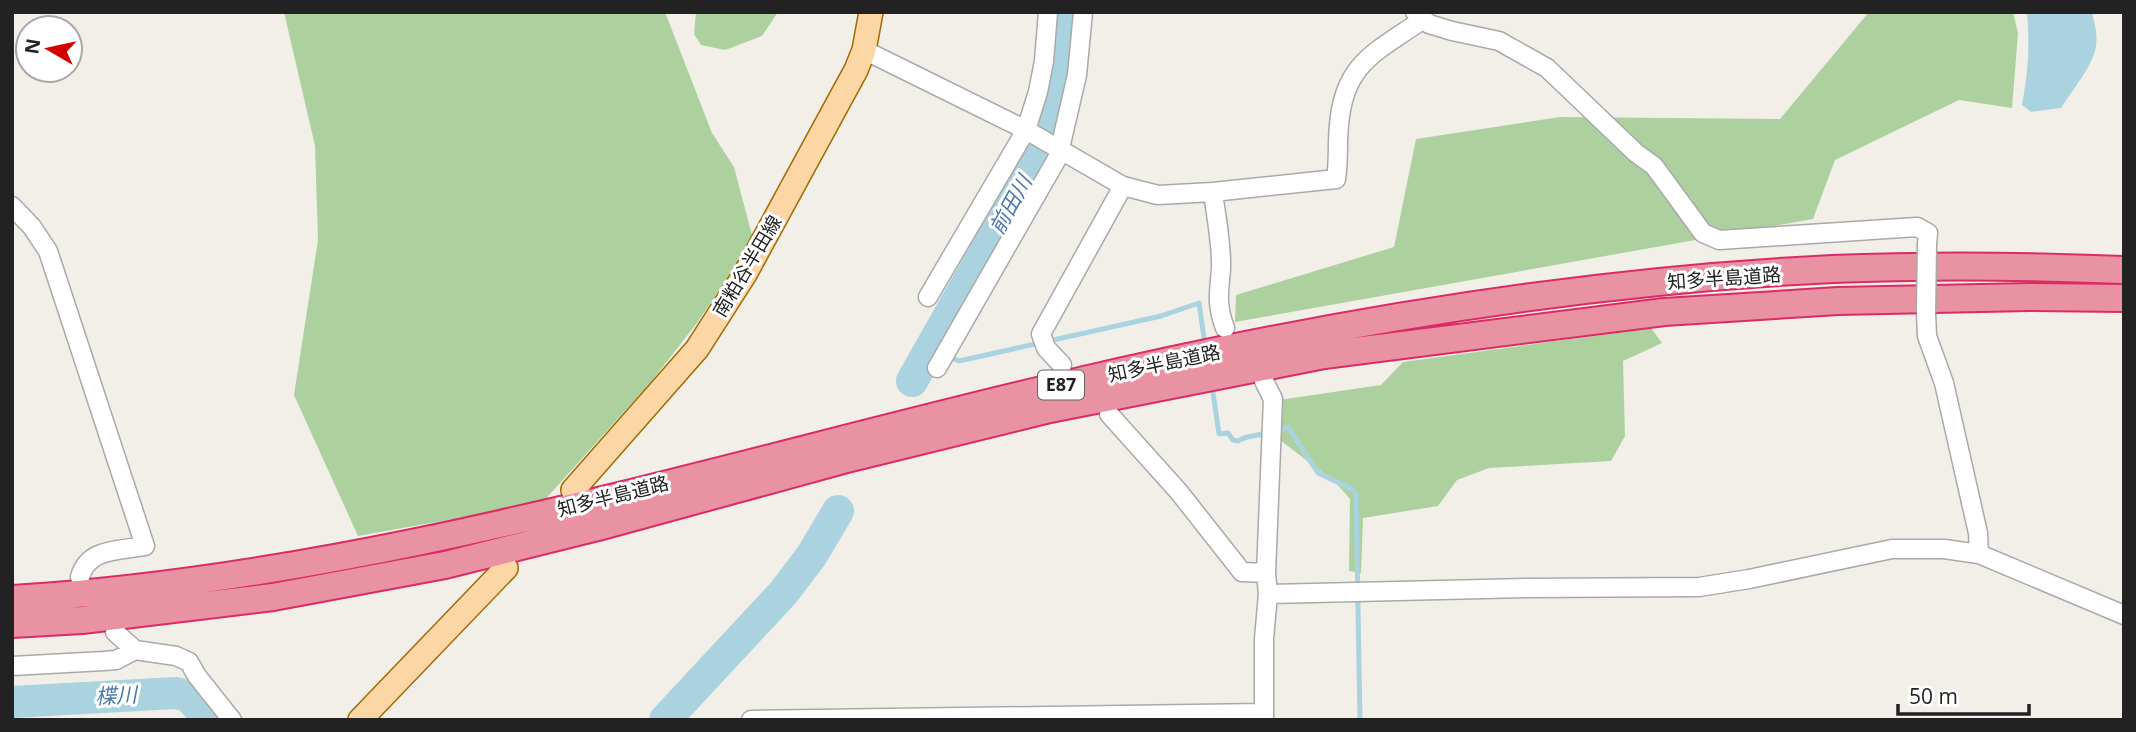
<svg xmlns="http://www.w3.org/2000/svg" width="2136" height="732" font-family="'Open Sans','Noto Sans JP',sans-serif">
<style>
.forest{fill:#add19e}
.water{fill:#aad3df}
.lines{fill:none;stroke-linecap:round;stroke-linejoin:round}
.stream{stroke:#aad3df;stroke-width:5}
.river{stroke:#aad3df;stroke-width:32}
.minor-casing{stroke:#a9a9a9;stroke-width:21}
.major-casing{stroke:#a06b00;stroke-width:26}
.highway-casing{stroke:#dc2a67;stroke-width:30}
.minor{stroke:#fff;stroke-width:18}
.major{stroke:#fcd6a4;stroke-width:23}
.highway{stroke:#e892a2;stroke-width:26}
.minor-bridge-casing{stroke:#a9a9a9;stroke-width:21;stroke-linecap:butt}
.minor-bridge{stroke:#fff;stroke-width:18}
.labels{text-anchor:middle;stroke-width:6;stroke-linejoin:round;paint-order:stroke}
.shield{fill:#fff;stroke:#646464;stroke-width:2}
.shield-label{font-size:18px;font-weight:bold;fill:#222}
.street-label{font-size:19px;fill:#222;stroke:#fff}
.water-label{font-size:21px;font-style:italic;fill:#4a7aab;stroke:#fff}
</style>
<rect width="100%" height="100%" fill="#f2efe9"/>
<path class="forest" d="M284 12H665L712 133 734 167 753 239 697 323 650 383 542 503 358 536 294 395 318 240 315 146Z
M696 12H778L762 36 725 50 701 45 694 34Z
M1869 12H2013L2018 33 2012 108 1959 100 1835 160 1813 219 1235 322 1236 295 1394 247 1416 139 1560 117 1780 119Z
M1651 328 1662 343 1623 361 1625 436 1611 461 1489 468 1457 480 1438 506 1363 518 1361 573 1349 571 1350 499 1336 483 1280 440 1279 400 1381 385 1403 362Z"/>
<path class="water" d="M2027 12H2092C2094 23 2098 33 2096 45 2095 63 2071 92 2061 108L2031 112 2022 105C2028 73 2030 45 2027 12Z"/>
<g class="lines">
<path class="stream" d="M952 358 959 361 1161 316 1199 303 1205 345
M1212 386 1219 434 1228 433 1233 440 1238 441C1247 435 1257 436 1267 433
M1277 431 1288 427 1318 473 1352 489 1356 494 1360 720"/>
<path class="river" d="M912 381 1028 176 1046 132 1059 78 1065 12
M12 702 176 693 188 696 210 720
M665 720 784 592 812 555 838 511"/>
<g class="minor-casing">
<path id="minor" d="M1415 12 1429 24 1452 31 1499 41 1547 68 1636 153 1654 166 1703 233 1719 240 1917 227 1928 233 1927 244
M864 50 1026 130 1123 186 1158 195 1213 192 1336 179C1339 161 1337 143 1339 125 1344 63 1376 52 1422 20
M1213 192C1216 217 1222 244 1221 269 1219 293 1216 304 1225 328
M12 206 32 227 48 251 145 546C118 551 88 548 80 577
M928 297 1026 130 1038 92 1044 61 1048 12
M1926 313 1927 336 1944 383 1978 533 1979 554
M1062 365 1046 348 1041 334 1123 186
M937 368 1058 157 1077 75 1083 12
M1109 414 1179 492 1242 572 1266 573
M1268 594 1526 588 1699 587 1749 579 1892 549H1944L1979 554 2124 615
M115 632 135 650
M12 666 104 661 116 660 135 650 176 656 189 662 197 676 232 720
M751 720 1263 713
M1264 720V639L1268 594 1266 573 1273 399 1264 381"/>
</g>
<g class="major-casing">
<path id="major" d="M573 490 697 349 745 274 856 70 864 50 871 12
M360 720 506 568"/>
</g>
<g class="highway-casing">
<path id="highway" d="M12 599C372 577 718 466 1067 384 1318 325 1575 281 1833 269 1930 265 2027 266 2124 270
M12 624 82 620 273 597 445 565 598 527 843 460 1050 409 1324 355 1664 312 1838 301 2029 297 2124 298"/>
</g>
<use href="#minor" class="minor"/>
<use href="#major" class="major"/>
<use href="#highway" class="highway"/>
<g class="minor-bridge-casing">
<path id="minor-bridge" d="M1926 313 1927 244"/>
</g>
<use href="#minor-bridge" class="minor-bridge"/>
</g>
<g class="labels">
<rect class="shield" x="1038" y="370.5" width="46" height="29" rx="5"/>
<g class="shield-label">
<text x="1061" y="391">E87</text>
</g>
<g class="street-label">
<text transform="translate(747 266) rotate(-59)" y="7">南粕谷半田線</text>
<text transform="translate(1724 278) rotate(-4)" y="7">知多半島道路</text>
<text transform="translate(1164 363) rotate(-12)" y="7">知多半島道路</text>
<text transform="translate(613 496) rotate(-14)" y="7">知多半島道路</text>
</g>
<g class="water-label">
<text transform="translate(1011 205) rotate(-61)" y="7">前田川</text>
<text transform="translate(116 696) rotate(-3)" y="7">楪川</text>
</g>
</g>
<rect width="2136" height="732" fill="none" stroke="#222222" stroke-width="28"/>
<g transform="translate(49 49) rotate(279)"><circle r="33" fill="#ffffff" stroke="#a7a7a7" stroke-width="2"/>
<path d="M0-5L12 26L0 18L-12 26Z" fill="#d40000"/>
<text y="-10" font-size="19" font-weight="bold" text-anchor="middle" fill="#222222">N</text>
</g>
<path d="M1898 704v10h131v-10" fill="none" stroke="#222222" stroke-width="3.5"/>
<text x="1909" y="704" font-size="21" fill="#222222" stroke="#ffffff" stroke-width="5" paint-order="stroke">50 m</text>
</svg>
